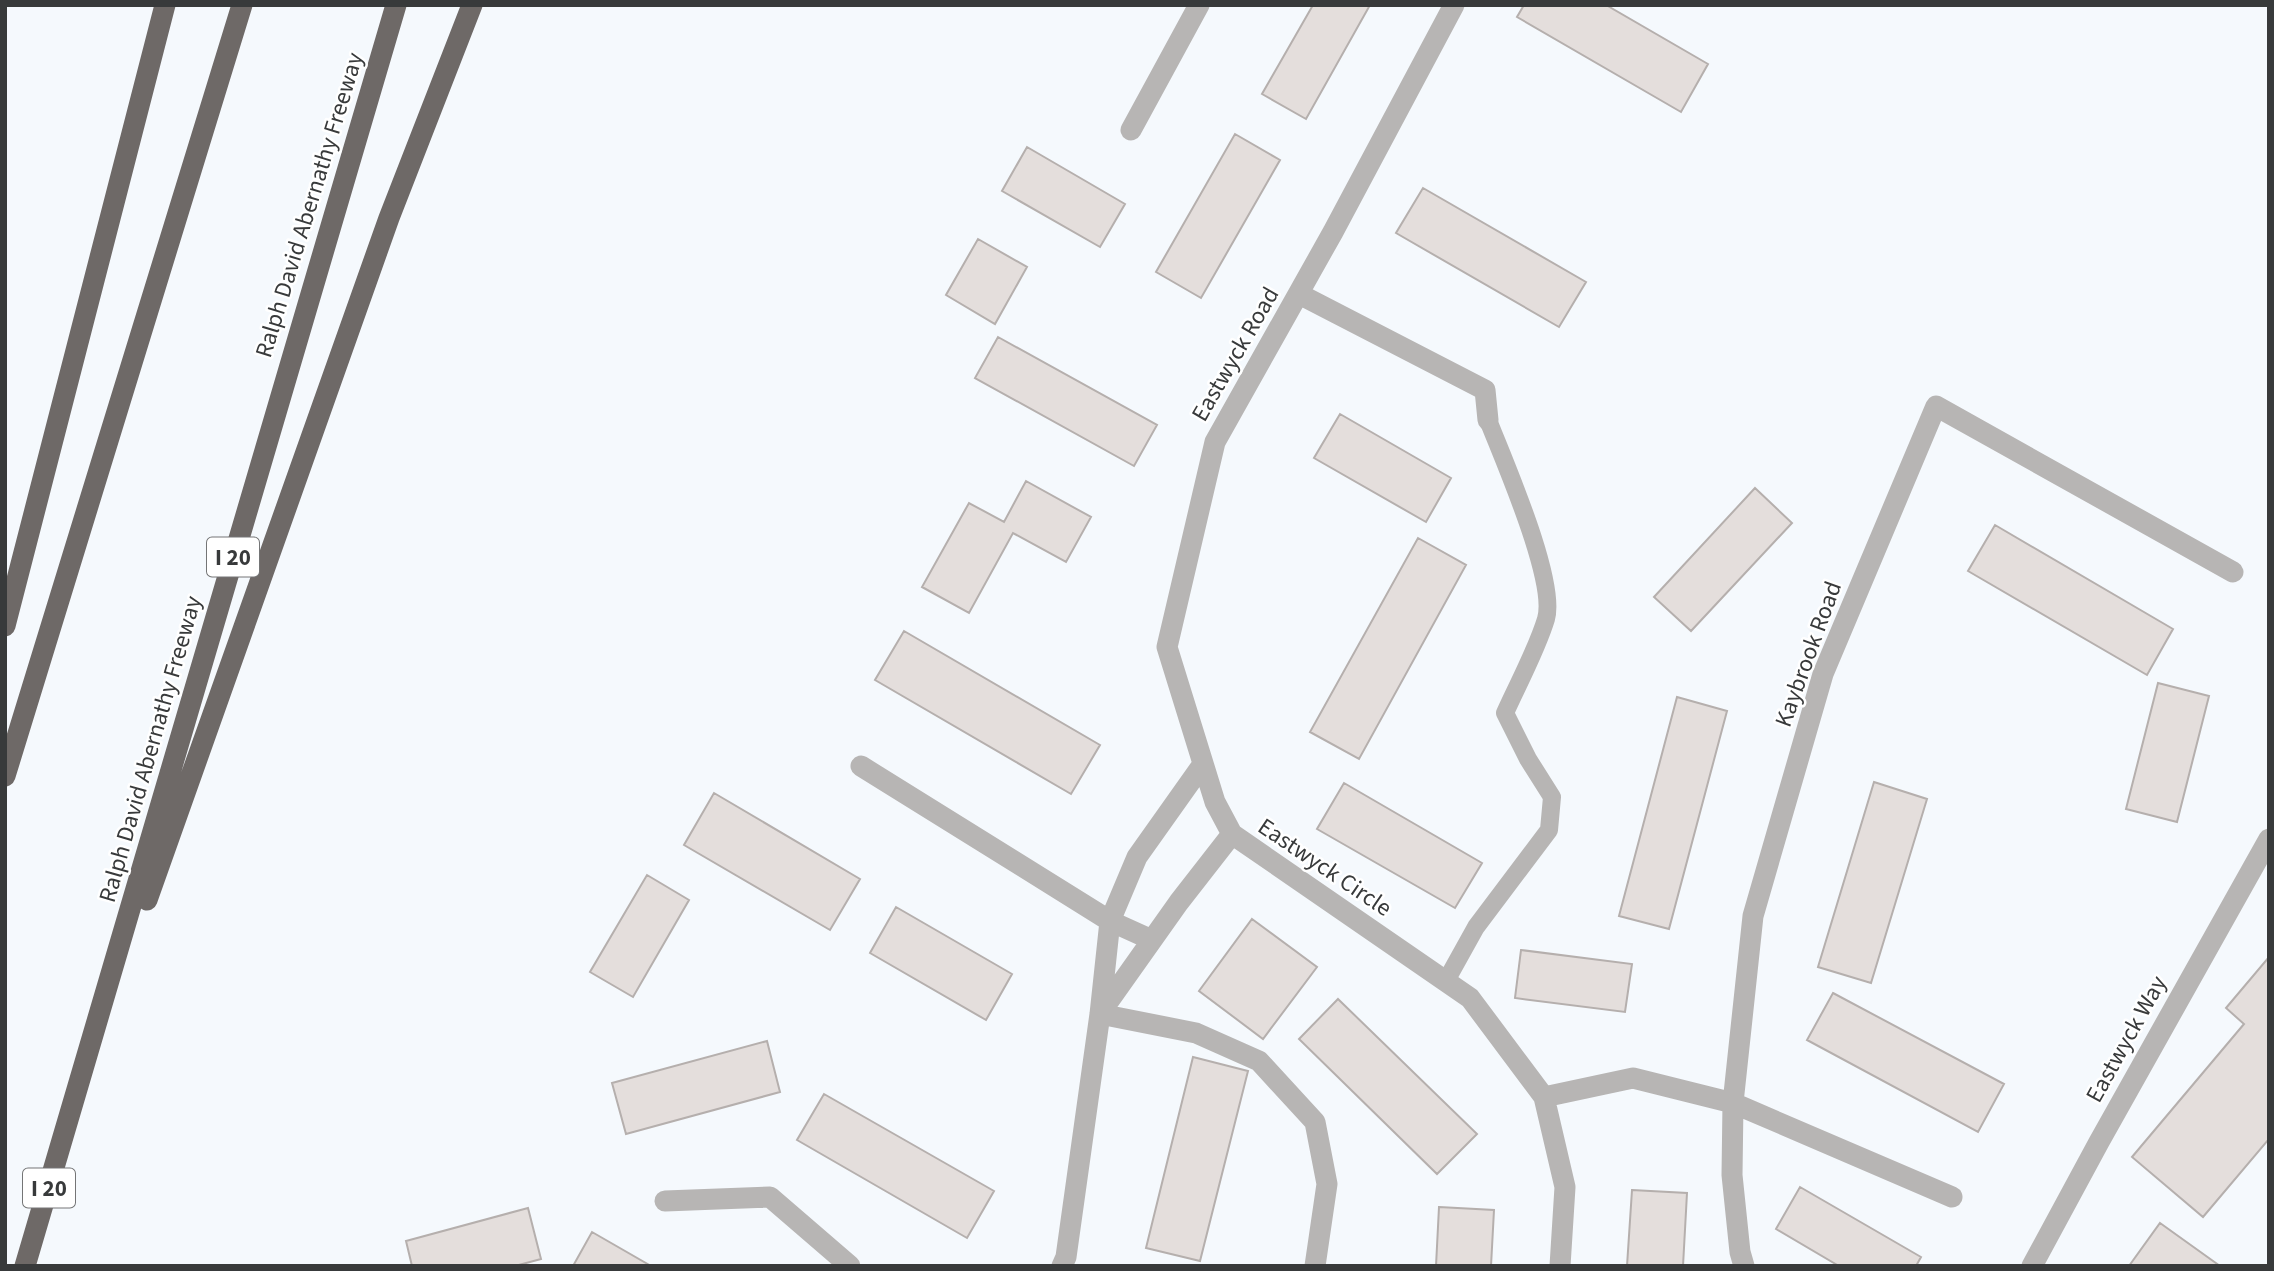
<svg xmlns="http://www.w3.org/2000/svg" width="2274" height="1271" font-family="'Source Sans 3',sans-serif">
<style>
.building{fill:#e4dedc;stroke:#b5afad;stroke-width:2}
.lines{fill:none;stroke-linecap:round;stroke-linejoin:round}
.lane{stroke:#b7b5b4;stroke-width:18}
.street{stroke:#b7b5b4;stroke-width:21}
.highway{stroke:#6e6967;stroke-width:21}
.labels{text-anchor:middle;stroke-width:5;stroke-linejoin:round;paint-order:stroke}
.shield{fill:#fff;stroke:#747576;stroke-width:2}
.shield-label{font-size:23px;font-weight:bold;fill:#383a3b}
.street-label{font-size:24px;fill:#383a3b;stroke:#fff}
</style>
<rect width="100%" height="100%" fill="#f5f9fd"/>
<path class="building" d="M1313 5H1370L1306 119 1262 94Z
M1524 5H1606L1708 64 1681 112 1517 17Z
M1235 134 1280 160 1201 298 1156 272Z
M1027 147 1125 204 1100 247 1002 191Z
M1423 188 1586 282 1559 327 1396 233Z
M978 239 1027 267 995 324 946 295Z
M998 337 1157 425 1134 466 975 378Z
M1340 414 1451 478 1426 522 1314 458Z
M1026 481 1091 517 1066 562 1013 533 969 613 922 587 969 503 1004 522Z
M1755 488 1792 523 1691 631 1654 597Z
M1995 525 2173 629 2147 675 1968 571Z
M1418 538 1466 565 1359 759 1310 732Z
M904 631 1100 745 1071 794 875 680Z
M2158 683 2209 696 2177 822 2126 809Z
M1677 697 1727 711 1669 929 1619 916Z
M1874 782 1927 799 1871 983 1818 967Z
M1344 783 1482 863 1455 908 1317 829Z
M714 793 860 879 830 930 684 845Z
M647 875 689 900 633 997 590 972Z
M896 907 1012 974 986 1020 870 953Z
M1252 919 1317 967 1263 1039 1199 991Z
M1521 950 1632 964 1625 1012 1515 998Z
M2269 957V1139L2203 1217 2132 1157 2244 1024 2226 1008Z
M1833 993 2004 1084 1978 1132 1807 1040Z
M1338 999 1477 1134 1437 1174 1299 1039Z
M767 1041 780 1092 626 1134 612 1083Z
M1193 1057 1248 1071 1200 1261 1146 1248Z
M824 1094 994 1191 967 1238 797 1140Z
M1800 1187 1921 1257 1916 1266H1839L1776 1229Z
M1632 1190 1687 1193 1683 1266H1627Z
M1439 1207 1494 1210 1491 1266H1436Z
M528 1208 541 1259 515 1266H412L406 1241Z
M2160 1223 2220 1266H2129Z
M592 1232 651 1266H573Z"/>
<g class="lines">
<path class="lane" d="M1446 981 1476 927 1549 830 1552 797 1528 759 1505 713C1518 684 1537 649 1546 619 1557 581 1504 461 1488 420"/>
<path class="street" d="M1454 5 1333 232 1215 442 1167 647 1215 802 1232 834 1470 998 1544 1097 1565 1187 1560 1266
M1131 130 1199 5
M1299 294 1485 390 1488 420
M861 766 1110 921 1152 940
M1101 1012 1179 902 1232 834
M1100 1014 1196 1033 1259 1061 1315 1122 1327 1184 1315 1266
M1544 1097 1633 1078 1733 1103 1952 1197
M665 1201 770 1197 850 1266
M1062 1266 1066 1257 1100 1014 1110 921 1137 857 1203 764
M1744 1266 1740 1252 1732 1175 1733 1103 1753 916 1823 674 1936 406 2233 572
M2032 1266 2099 1142 2269 839"/>
<path class="highway" d="M5 626 165 5
M5 776 242 5
M147 900 389 218 472 5
M25 1266 396 5"/>
</g>
<g class="labels">
<g class="shield">
<rect x="207" y="537.5" width="52" height="39" rx="5"/>
<rect x="23" y="1168.5" width="52" height="39" rx="5"/>
</g>
<g class="shield-label">
<text x="233" y="565">I 20</text>
<text x="49" y="1196">I 20</text>
</g>
<g class="street-label">
<text transform="translate(309 205) rotate(-73)" y="8">Ralph David Abernathy Freeway</text>
<text transform="translate(1235 354) rotate(-60)" y="8">Eastwyck Road</text>
<text transform="translate(1808 654) rotate(-70)" y="8">Kaybrook Road</text>
<text transform="translate(150 749) rotate(-74)" y="8">Ralph David Abernathy Freeway</text>
<text transform="translate(1325 867) rotate(34)" y="8">Eastwyck Circle</text>
<text transform="translate(2126 1039) rotate(-61)" y="8">Eastwyck Way</text>
</g>
</g>
<rect width="2274" height="1271" fill="none" stroke="#383a3b" stroke-width="14"/>
</svg>
